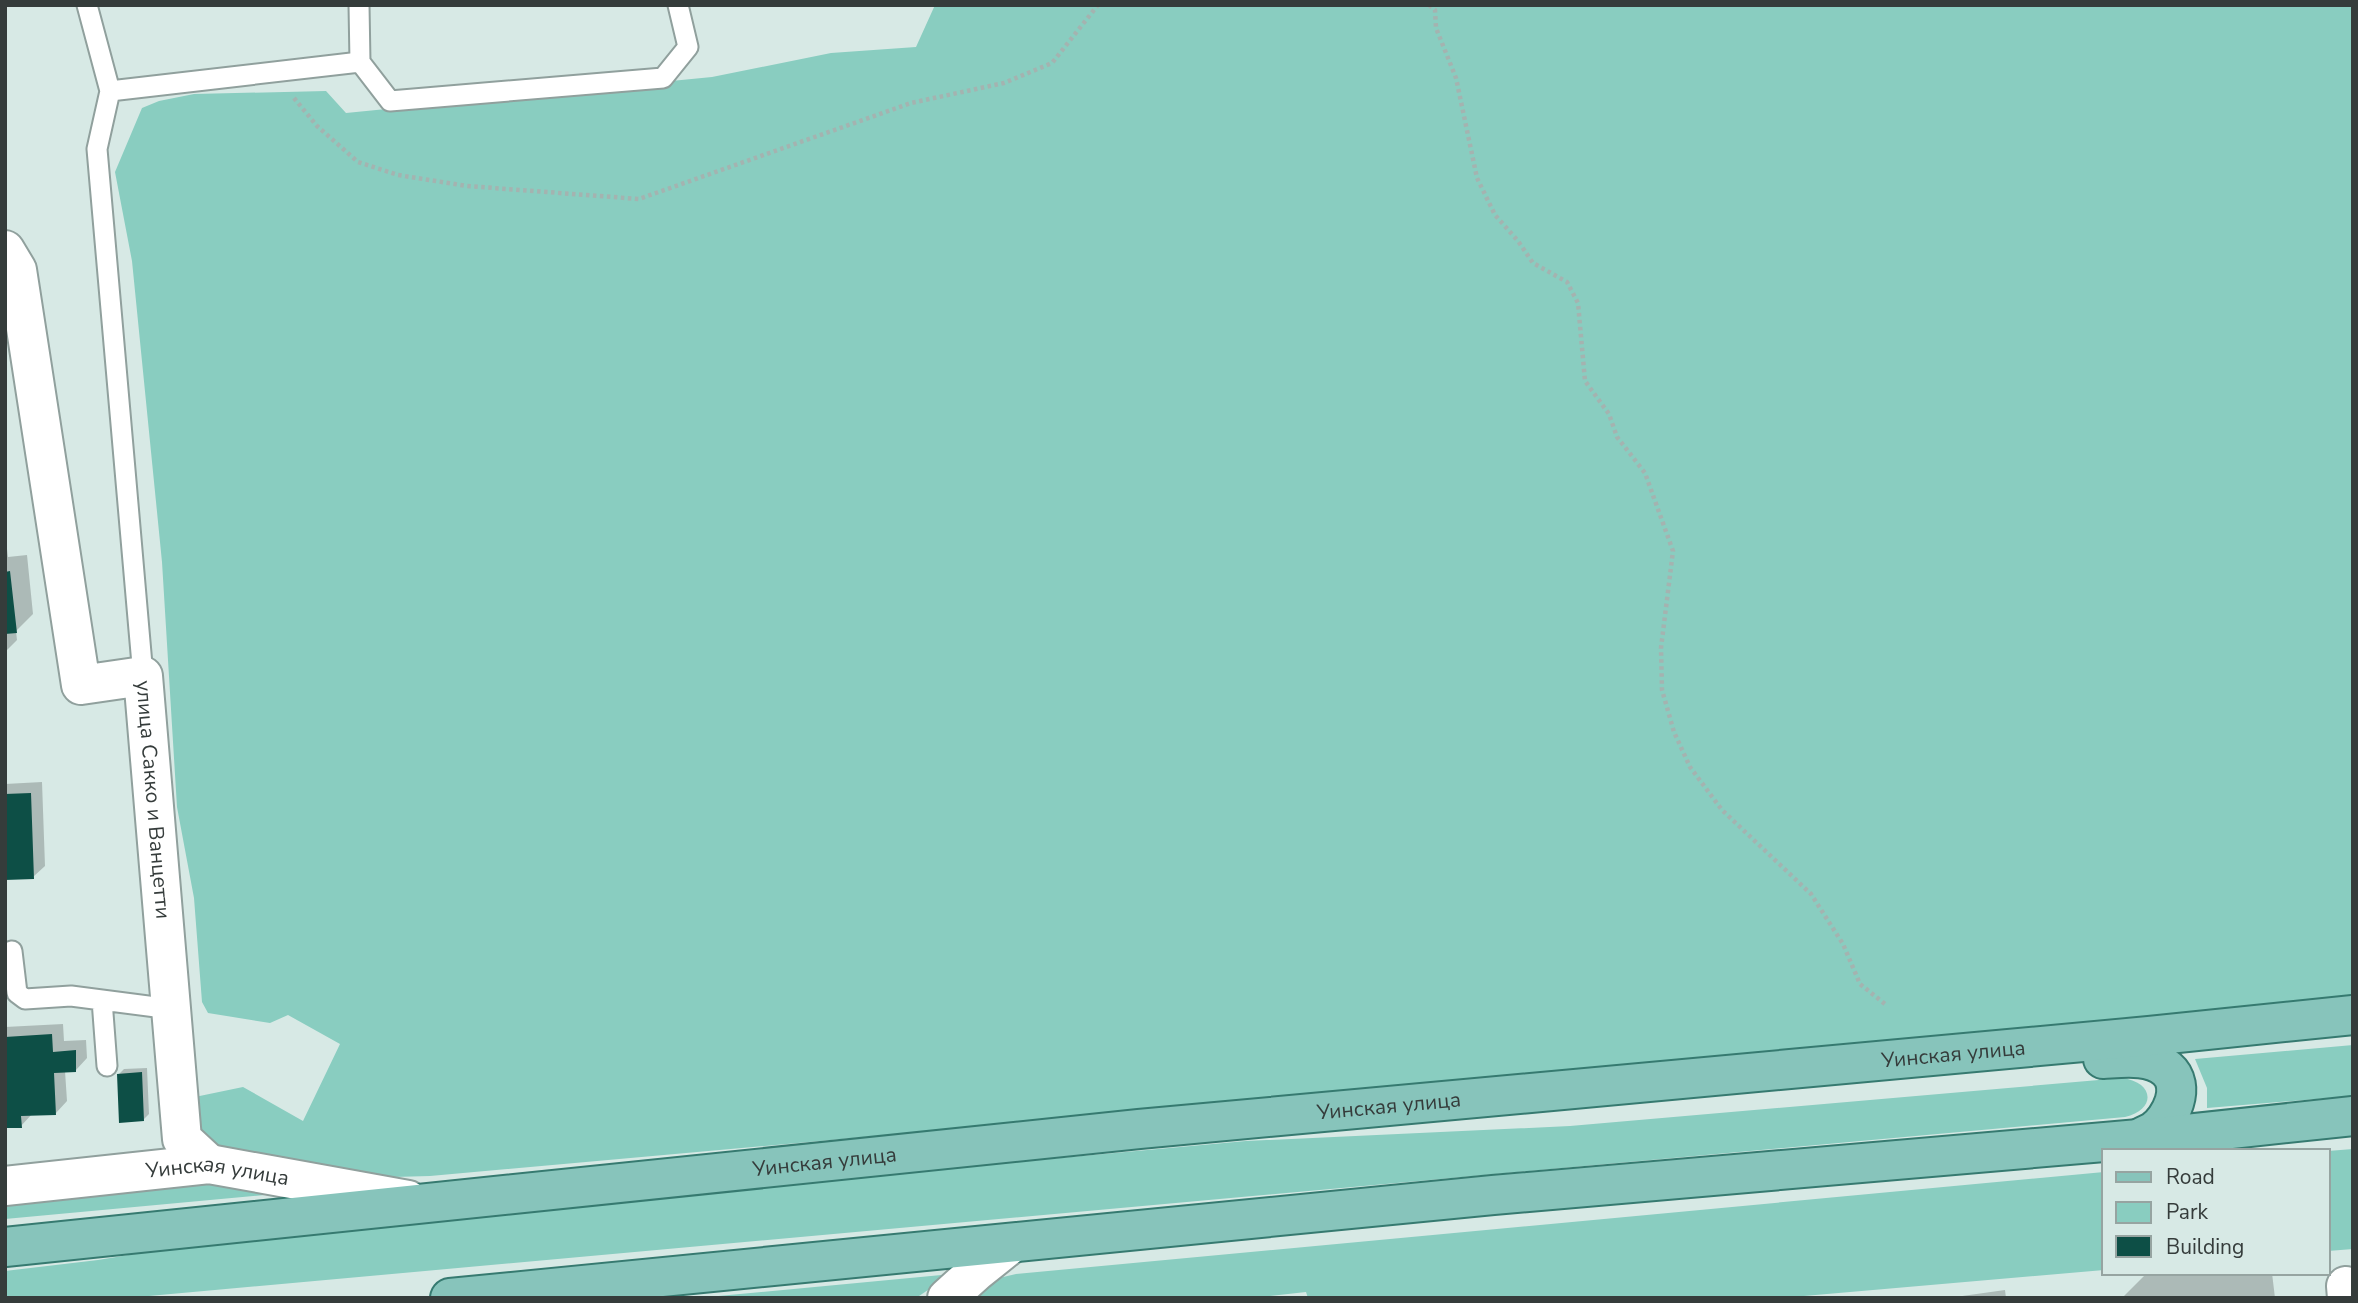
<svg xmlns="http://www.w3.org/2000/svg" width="2358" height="1303" font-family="'Nunito Sans',sans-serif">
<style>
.green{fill:#89cdc0}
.shadow{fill:#0003}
.building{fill:#0d4f46}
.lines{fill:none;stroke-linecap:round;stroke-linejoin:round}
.service-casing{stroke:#90a09d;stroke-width:23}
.minor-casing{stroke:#90a09d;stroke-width:42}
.primary-casing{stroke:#367a70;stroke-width:42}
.path{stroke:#a4b3b0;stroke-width:4.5;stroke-dasharray:3.5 3.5;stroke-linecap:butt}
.service{stroke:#fff;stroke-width:19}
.minor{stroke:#fff;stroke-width:38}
.primary{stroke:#87c4bb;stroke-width:38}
.labels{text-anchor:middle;stroke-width:7;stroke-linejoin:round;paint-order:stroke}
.street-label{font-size:21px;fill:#353c3b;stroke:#d7e9e5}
</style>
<rect width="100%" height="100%" fill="#d7e9e5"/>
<path class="green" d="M935 5H2353V997L1264 1101 430 1176 357 1178 220 1155 199 1141 190 1098 243 1087 303 1121 340 1044 288 1015 270 1023 208 1013 202 1002 194 898 177 807 162 562 132 261 115 172 142 108 159 101 194 94 326 91 346 113 712 77 831 53 916 47Z
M2353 1045V1096L2207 1108V1088L2195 1059Z
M2122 1078C2154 1082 2157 1109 2125 1117L127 1298H5V1271L98 1260 299 1227 1246 1141 1570 1126Z
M2353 1149V1249L2328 1251V1151Z
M2104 1172V1270L1781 1298H1308L1306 1292 1252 1298H969L999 1278 1016 1274Z
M214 1183 275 1194 5 1219V1201Z
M952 1274 916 1298H697Z"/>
<path class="shadow" d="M5 549H7L8 557 27 555 33 614 16 631 17 640 5 652Z
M42 782 45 866 33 877 5 878V784Z
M63 1024 64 1041 86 1040 87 1058 76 1070 65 1071 67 1101 56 1113 32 1114 21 1126 5 1127V1027Z
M147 1068 149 1114 143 1120 119 1074 124 1069Z
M2161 1273H2272L2275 1298H2122L2145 1275Z
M2005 1290 2006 1298H1948Z"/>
<path class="building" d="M10 571 17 633 5 634V572Z
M31 793 34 879 5 880V794Z
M52 1034 53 1052 76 1050V1072L54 1073 56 1115 21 1116 22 1128H5V1037Z
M142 1072 144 1121 119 1123 117 1074Z"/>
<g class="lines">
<g class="service-casing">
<path id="service" d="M87 5 110 91
M359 5 360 62 390 101 663 78 688 47 678 5
M143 676 97 149 110 91 360 62
M12 951 17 993 25 999 71 996 171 1009
M102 1000 107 1066"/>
</g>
<g class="minor-casing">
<g id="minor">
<path id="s1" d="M5 250 17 270 81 685 143 676 182 1139 209 1164"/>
<path id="s2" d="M5 1186 209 1164 408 1200"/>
<path d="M2346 1286 2347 1298"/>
<path d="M947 1298 977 1271 1012 1243"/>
</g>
</g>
<g class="primary-casing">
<g id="primary">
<path d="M2103 1059C2123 1058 2150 1054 2167 1069 2187 1086 2171 1119 2154 1131 2149 1134 2143 1136 2139 1139"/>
<path id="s3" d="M5 1247 1139 1129 2149 1036 2353 1015"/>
<path d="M450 1298 1493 1195 2139 1139 2353 1116"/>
</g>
</g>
<path class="path" d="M1429 5 1435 10 1436 28 1456 78 1477 178 1495 215 1518 241 1533 263 1567 282 1578 303 1585 381 1609 414 1617 437 1645 473 1673 551 1661 648 1662 690 1674 732 1690 767 1722 810 1811 894 1843 944 1860 984 1885 1004
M294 98 317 126 358 162 398 175 467 186 639 199 911 103 1004 83 1052 63 1098 5"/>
<use href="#service" class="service"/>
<use href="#minor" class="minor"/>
<use href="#primary" class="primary"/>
</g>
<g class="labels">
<g class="street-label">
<text dy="7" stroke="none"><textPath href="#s1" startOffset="630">улица Сакко и Ванцетти</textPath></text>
<text dy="7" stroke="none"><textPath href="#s3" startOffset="1958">Уинская улица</textPath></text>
<text dy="7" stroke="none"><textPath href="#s3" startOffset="1391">Уинская улица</textPath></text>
<text dy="7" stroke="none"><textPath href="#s3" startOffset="824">Уинская улица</textPath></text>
<text dy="7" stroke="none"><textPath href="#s2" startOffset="214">Уинская улица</textPath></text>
</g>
</g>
<rect width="2358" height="1303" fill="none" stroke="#353c3b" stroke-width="14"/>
<rect x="2102" y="1149" width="228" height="126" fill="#d7e9e5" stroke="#96a4a1" stroke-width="2"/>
<rect x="2116" y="1172" width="35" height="10" fill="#87c4bb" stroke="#96a4a1" stroke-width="2"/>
<text x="2166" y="1184" font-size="21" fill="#353c3b">Road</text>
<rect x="2116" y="1202" width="35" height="21" fill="#89cdc0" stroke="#96a4a1" stroke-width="2"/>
<text x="2166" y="1219" font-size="21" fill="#353c3b">Park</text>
<rect x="2116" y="1236" width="35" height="21" fill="#0d4f46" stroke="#96a4a1" stroke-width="2"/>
<text x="2166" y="1254" font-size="21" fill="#353c3b">Building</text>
</svg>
